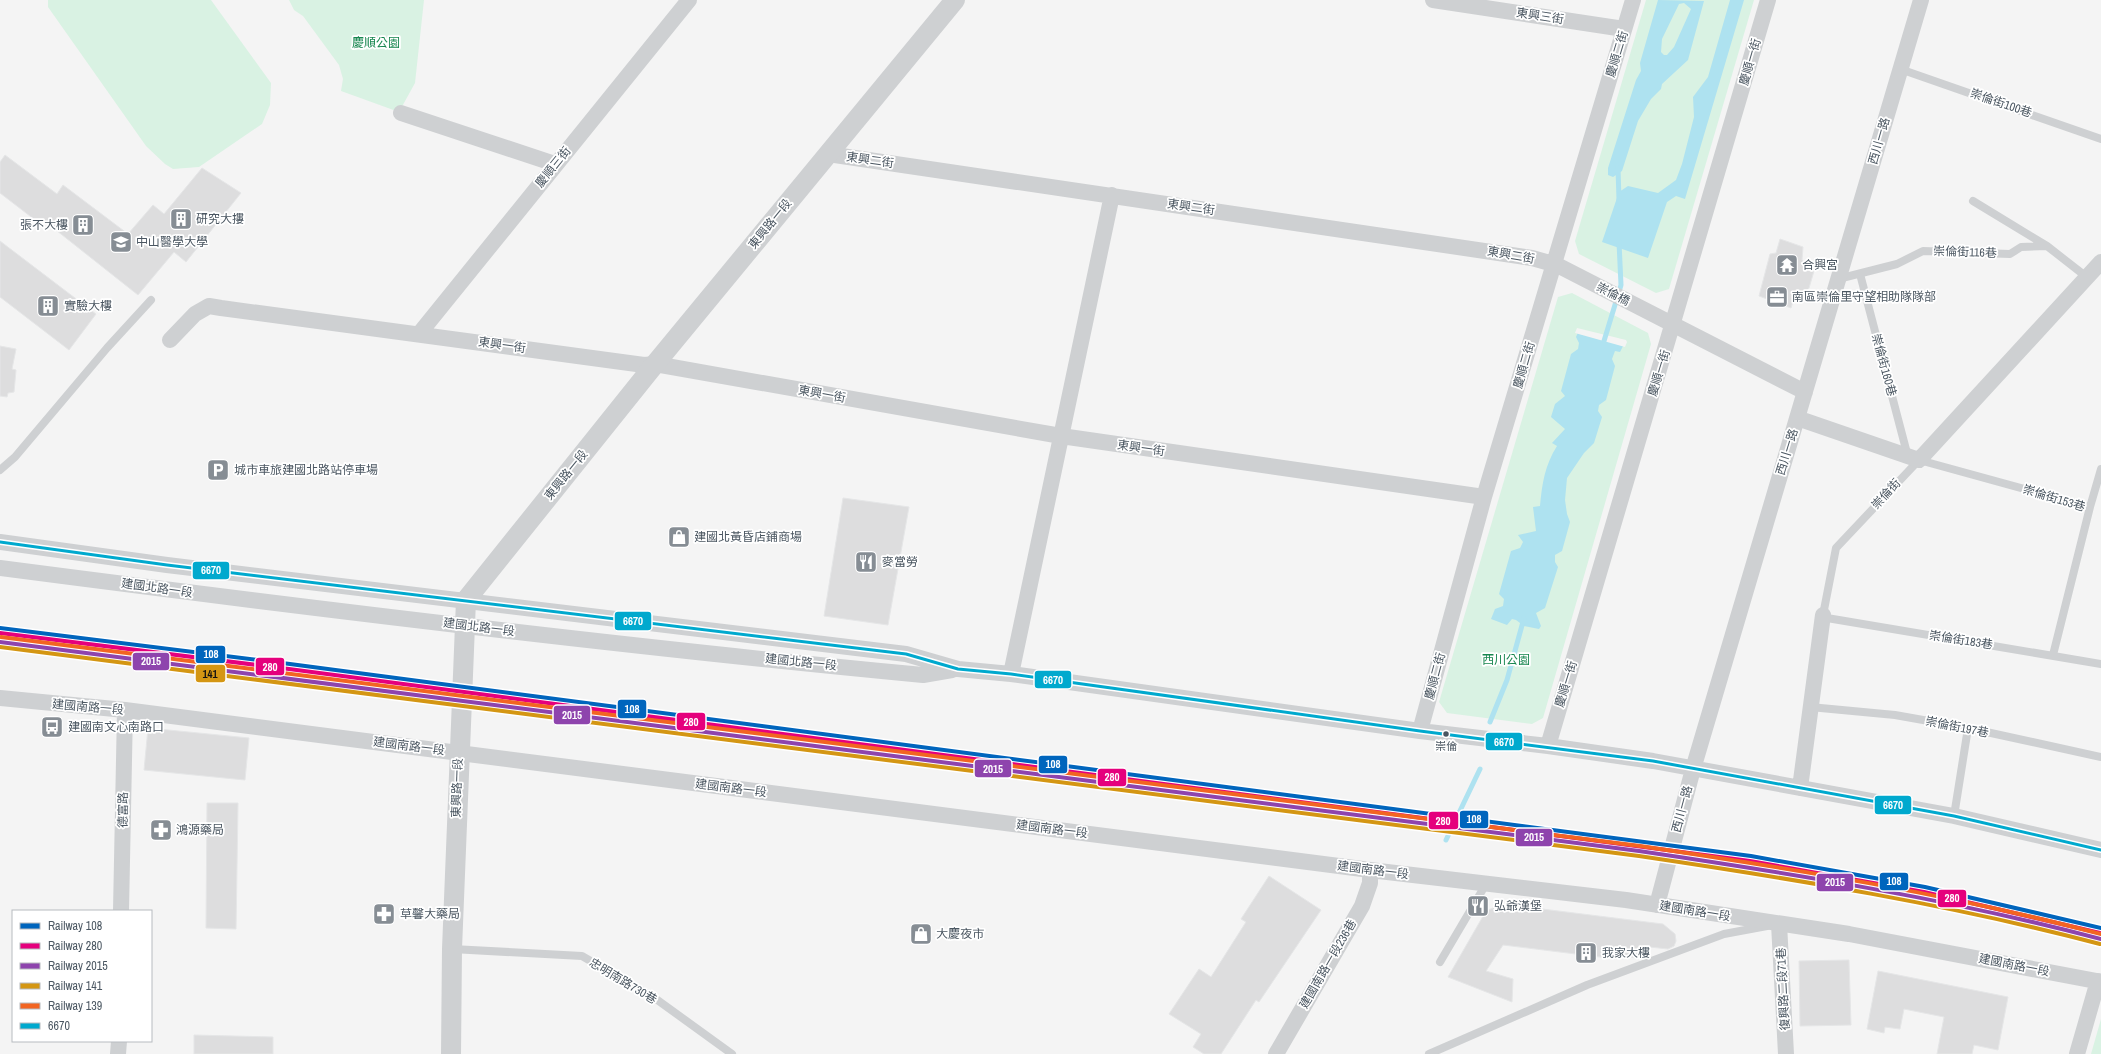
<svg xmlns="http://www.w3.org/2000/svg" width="2101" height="1054" font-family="'Archivo Narrow','Noto Sans TC',sans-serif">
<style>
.green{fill:#d9f2e3}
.water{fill:#aee2f0;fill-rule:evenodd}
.pier{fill:#f4f4f4}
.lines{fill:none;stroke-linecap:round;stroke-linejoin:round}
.stream{stroke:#aee2f0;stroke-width:5}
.building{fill:#ddddde;stroke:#e5e6e7}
.service{stroke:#ced0d2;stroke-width:8}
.minor{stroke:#ced0d2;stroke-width:16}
.tertiary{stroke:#ced0d2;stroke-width:20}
.bus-1-casing{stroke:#fff;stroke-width:6}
.bus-1{stroke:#00a9ce;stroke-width:3}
.rail-1-casing{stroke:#fff;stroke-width:7}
.rail-2-casing{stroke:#fff;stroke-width:7}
.rail-3-casing{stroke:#fff;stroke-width:7}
.rail-4-casing{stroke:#fff;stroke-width:7}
.rail-5-casing{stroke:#fff;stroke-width:7}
.rail-1{stroke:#0065bd;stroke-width:4}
.rail-2{stroke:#e5007d;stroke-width:4}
.rail-3{stroke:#8e44ad;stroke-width:4}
.rail-4{stroke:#d49613;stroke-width:4}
.rail-5{stroke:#f26522;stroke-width:4}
.bus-dot{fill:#4a5661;stroke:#fff;stroke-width:1.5}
.labels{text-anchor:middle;stroke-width:3.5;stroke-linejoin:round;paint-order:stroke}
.bus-label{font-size:11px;fill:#4a5661;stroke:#fff}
.street-label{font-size:12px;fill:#4a5661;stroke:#fff}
.park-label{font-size:12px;fill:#17864f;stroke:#fff}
.poi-label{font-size:12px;fill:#4a5661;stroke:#fff;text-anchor:start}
.line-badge{stroke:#fff;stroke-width:1.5}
.badge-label{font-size:11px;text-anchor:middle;font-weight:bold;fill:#fff}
.pale-badge-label{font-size:11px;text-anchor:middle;font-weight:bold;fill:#111}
</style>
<rect width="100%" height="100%" fill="#f4f4f4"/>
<path class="green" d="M48 0H211L271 83 270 105 262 124 199 167 173 169 165 164 146 146 48 7Z
M289 0H424L415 83 399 112 341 91 343 79 339 65 303 16 294 10Z
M1646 0H1754L1669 289 1656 293 1579 254 1575 241Z
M1572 293 1648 333 1651 344 1543 718 1532 724 1447 713 1439 702 1558 297Z
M2101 1019V1054H2091Z"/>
<path class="water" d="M1658 0 1704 1 1688 60 1662 84 1661 89 1651 99 1638 121 1622 171 1613 177 1608 175V168L1636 80 1641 71 1640 63ZM1684 3 1691 9 1674 47 1667 55H1664L1661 52 1662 39 1679 4Z
M1730 0H1744L1685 199 1676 196 1667 202 1648 258 1602 242 1619 192 1628 186 1658 193 1676 180 1682 164 1694 117 1693 97 1708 77Z
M1579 330 1625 342 1620 352 1615 351 1612 359 1615 366 1606 400 1599 405 1598 411 1602 417 1594 443 1584 453 1567 478 1565 500 1567 514 1570 522 1562 551 1555 555V562L1558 567 1545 608 1536 613 1541 626 1539 629 1524 626 1516 620 1512 619 1507 625 1491 619 1495 609 1503 606 1504 599 1499 594 1511 551 1520 548 1523 542 1518 535 1536 531 1533 507 1540 506C1542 483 1545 465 1557 446L1552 443 1565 429 1551 417 1555 404 1565 396 1561 391 1571 354 1578 349 1579 343 1576 337Z"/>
<path class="pier" d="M1577 328 1626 340 1627 342 1625 347 1575 333Z"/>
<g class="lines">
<path class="stream" d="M1618 168 1619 200
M1604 341 1621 285 1619 242
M1490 722 1507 680 1524 618
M1446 840 1480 769"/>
</g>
<path class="building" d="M5 155 57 194 63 185 128 234 153 205 164 214 202 168 241 193 186 262 174 252 138 295 42 219 39 223 0 193V162Z
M1780 239 1803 247 1802 260 1814 271 1809 288 1805 293 1794 298 1791 308 1759 296 1770 254 1776 253Z
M0 241 96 314 69 350 0 297Z
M0 346 16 349 12 369 16 370 14 392 8 393 7 397 0 396Z
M843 498 909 507 888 625 824 616Z
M148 728 249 738 245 780 144 770Z
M207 803H238L236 929 206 928Z
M1269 876 1321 910 1259 1002 1256 1000 1221 1054H1204L1193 1047 1201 1034 1169 1014 1199 969 1211 977 1246 922 1241 919Z
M1502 904 1663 924 1675 934 1676 941 1674 946 1668 949 1641 946 1638 958 1609 954 1608 958 1503 945 1486 971 1513 979 1512 1002 1448 977 1486 911Z
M1849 960 1851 1025 1800 1026 1799 961Z
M1878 971 2008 997 1998 1050 1974 1045 1972 1054H1937L1944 1017 1904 1009 1900 1029 1885 1027 1884 1033 1867 1029Z
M194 1035 273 1037V1054H194Z"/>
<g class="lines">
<path class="service" d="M1900 69 2101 139
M1973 201 2047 246
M1860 274 1908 457
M1838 279 1897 264 1923 251 2010 254 2021 247 2047 246 2088 278
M0 470 15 457 107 348 151 300
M2090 507 2101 469
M1823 615 1836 548 1919 460 2090 507 2053 655
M1821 617 2101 664
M1810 707 1895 715 1968 728 2101 757
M1954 816 1968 728
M452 949 582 956 656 999 732 1054
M1440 962 1486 884
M1429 1054 1587 985 1724 934 1767 926"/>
<path class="minor" d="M1433 0 1624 29
M401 113 555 164
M828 154 1532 258 1557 265 1805 392
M419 334 689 0
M170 340 195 314 209 306 221 308 644 365 655 364 1061 436 1484 497
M1797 418 1919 460 2101 262
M0 542 167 565 906 654 958 669 1011 674 1420 731 1548 746 1653 761 1954 816 2101 850
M0 568C307 608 615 646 923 675L952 670
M1011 674 1112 195
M0 698 125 710 1370 870 1626 900 1849 934 2101 982
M1420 731 1484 497 1633 0
M1548 746 1768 0
M1800 788 1823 615
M1657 905 1693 769 1921 0
M121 911 125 710
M1779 924 1786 1054
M118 1054 119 1041
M1276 1054 1362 906 1370 883V870
M2077 1054 2098 981"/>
<path class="tertiary" d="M451 1054 452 949 466 600 655 364 955 0"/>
<g class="bus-1-casing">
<path id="bus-1" d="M0 542 167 565 906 654 958 669 1011 674 1420 731 1653 761 1954 816 2101 850"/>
</g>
<use href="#bus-1" class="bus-1"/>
<g class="rail-1-casing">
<path id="rail-1" d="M0 628 290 664 1751 856 1925 887 2101 928"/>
</g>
<g class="rail-2-casing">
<path id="rail-2" d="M0 633 289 669 1750 861 1924 892 2100 933"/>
</g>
<g class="rail-3-casing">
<path id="rail-3" d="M0 642 1639 851C1795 874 1949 899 2101 939"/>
</g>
<g class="rail-4-casing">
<path id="rail-4" d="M0 647 1639 856C1794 879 1948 904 2100 944"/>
</g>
<g class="rail-5-casing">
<path id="rail-5" d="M1 637 1640 846C1795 869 1949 894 2101 934"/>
</g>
<use href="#rail-1" class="rail-1"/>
<use href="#rail-2" class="rail-2"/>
<use href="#rail-3" class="rail-3"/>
<use href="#rail-4" class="rail-4"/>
<use href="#rail-5" class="rail-5"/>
</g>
<defs>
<g id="building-square" transform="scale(1.15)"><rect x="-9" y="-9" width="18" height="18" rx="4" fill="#868d94" stroke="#fff"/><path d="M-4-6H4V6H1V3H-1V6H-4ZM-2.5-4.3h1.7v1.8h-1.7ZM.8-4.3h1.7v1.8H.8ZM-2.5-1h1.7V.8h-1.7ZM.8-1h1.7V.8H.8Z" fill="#fff"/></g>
<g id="university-square" transform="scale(1.15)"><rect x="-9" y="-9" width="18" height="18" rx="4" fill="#868d94" stroke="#fff"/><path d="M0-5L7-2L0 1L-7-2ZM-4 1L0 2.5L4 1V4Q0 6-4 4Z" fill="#fff"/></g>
<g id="temple-square" transform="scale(1.15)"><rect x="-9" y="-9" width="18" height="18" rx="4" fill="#868d94" stroke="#fff"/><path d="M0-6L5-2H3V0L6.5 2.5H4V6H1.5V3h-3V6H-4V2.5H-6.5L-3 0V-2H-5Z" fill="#fff"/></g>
<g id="office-square" transform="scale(1.15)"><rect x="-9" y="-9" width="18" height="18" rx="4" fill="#868d94" stroke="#fff"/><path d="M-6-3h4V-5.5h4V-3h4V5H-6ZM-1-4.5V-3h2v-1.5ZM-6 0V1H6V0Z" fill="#fff"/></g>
<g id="parking-square" transform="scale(1.15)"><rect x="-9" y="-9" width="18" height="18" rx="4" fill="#868d94" stroke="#fff"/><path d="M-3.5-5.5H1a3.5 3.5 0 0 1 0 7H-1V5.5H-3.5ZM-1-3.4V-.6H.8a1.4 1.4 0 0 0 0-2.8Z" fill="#fff"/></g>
<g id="shop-square" transform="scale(1.15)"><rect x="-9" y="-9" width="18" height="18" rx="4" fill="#868d94" stroke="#fff"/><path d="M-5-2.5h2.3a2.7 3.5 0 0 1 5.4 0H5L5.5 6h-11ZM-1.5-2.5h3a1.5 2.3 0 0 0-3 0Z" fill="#fff"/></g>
<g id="restaurant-square" transform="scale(1.15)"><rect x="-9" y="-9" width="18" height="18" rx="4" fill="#868d94" stroke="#fff"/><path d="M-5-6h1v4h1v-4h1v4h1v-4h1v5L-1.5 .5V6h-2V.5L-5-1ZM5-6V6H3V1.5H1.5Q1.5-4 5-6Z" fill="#fff"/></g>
<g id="bus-square" transform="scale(1.15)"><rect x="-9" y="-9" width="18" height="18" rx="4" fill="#868d94" stroke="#fff"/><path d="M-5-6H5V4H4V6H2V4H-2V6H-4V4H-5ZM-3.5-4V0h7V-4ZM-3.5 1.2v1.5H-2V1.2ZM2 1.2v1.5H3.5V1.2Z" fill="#fff"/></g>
<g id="pharmacy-square" transform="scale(1.15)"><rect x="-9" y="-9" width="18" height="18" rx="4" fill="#868d94" stroke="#fff"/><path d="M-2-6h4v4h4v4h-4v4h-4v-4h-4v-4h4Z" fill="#fff"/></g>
</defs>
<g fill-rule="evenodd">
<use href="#building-square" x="181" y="219"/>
<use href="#building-square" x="83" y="225"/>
<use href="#university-square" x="121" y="242"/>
<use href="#temple-square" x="1787" y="265"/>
<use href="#office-square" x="1777" y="297"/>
<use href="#building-square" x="48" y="306"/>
<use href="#parking-square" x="218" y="470"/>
<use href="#shop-square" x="679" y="537"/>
<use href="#restaurant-square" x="866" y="562"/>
<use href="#bus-square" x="52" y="727"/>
<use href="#pharmacy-square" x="161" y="830"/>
<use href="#restaurant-square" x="1478" y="906"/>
<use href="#pharmacy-square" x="384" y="914"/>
<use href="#shop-square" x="921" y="934"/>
<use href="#building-square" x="1586" y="953"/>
</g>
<circle class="bus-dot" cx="1446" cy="734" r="3.5"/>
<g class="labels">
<g class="bus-label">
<text x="1446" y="750">崇倫</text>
</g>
<g class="street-label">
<text transform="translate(1540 16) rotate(9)" y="4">東興三街</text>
<text transform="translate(1617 54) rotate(-73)" y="4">慶順二街</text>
<text transform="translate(1750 62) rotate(-74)" y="4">慶順一街</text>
<text transform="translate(2001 103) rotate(19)" y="4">崇倫街100巷</text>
<text transform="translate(1879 141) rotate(-74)" y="4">西川一路</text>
<text transform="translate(870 160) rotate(8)" y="4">東興二街</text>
<text transform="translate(553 167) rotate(-51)" y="4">慶順三街</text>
<text transform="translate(1191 207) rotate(8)" y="4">東興二街</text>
<text transform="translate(770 224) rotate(-51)" y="4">東興路一段</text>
<text transform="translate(1965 252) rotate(2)" y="4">崇倫街116巷</text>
<text transform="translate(1511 255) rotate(10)" y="4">東興二街</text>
<text transform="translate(1613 294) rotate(27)" y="4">崇倫橋</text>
<text transform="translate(502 345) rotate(8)" y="4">東興一街</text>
<text transform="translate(1524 365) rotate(-74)" y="4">慶順二街</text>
<text transform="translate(1884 365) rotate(75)" y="4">崇倫街160巷</text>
<text transform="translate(1659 373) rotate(-73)" y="4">慶順一街</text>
<text transform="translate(822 394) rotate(10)" y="4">東興一街</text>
<text transform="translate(1141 448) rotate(8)" y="4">東興一街</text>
<text transform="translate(1787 452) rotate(-73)" y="4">西川一路</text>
<text transform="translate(566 475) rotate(-51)" y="4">東興路一段</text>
<text transform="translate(1886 494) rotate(-47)" y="4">崇倫街</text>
<text transform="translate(2054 498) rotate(17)" y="4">崇倫街153巷</text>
<text transform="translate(157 588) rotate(8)" y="4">建國北路一段</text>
<text transform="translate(479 627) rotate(7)" y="4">建國北路一段</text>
<text transform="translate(1961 640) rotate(9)" y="4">崇倫街183巷</text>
<text transform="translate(801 662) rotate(6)" y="4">建國北路一段</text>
<text transform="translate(1435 676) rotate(-75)" y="4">慶順二街</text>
<text transform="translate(1566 684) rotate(-73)" y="4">慶順一街</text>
<text transform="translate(88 707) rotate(5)" y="4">建國南路一段</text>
<text transform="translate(1957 727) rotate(11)" y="4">崇倫街197巷</text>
<text transform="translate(409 746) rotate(7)" y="4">建國南路一段</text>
<text transform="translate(457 788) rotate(-88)" y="4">東興路一段</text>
<text transform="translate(731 788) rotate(7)" y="4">建國南路一段</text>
<text transform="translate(1682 809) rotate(-75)" y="4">西川一路</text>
<text transform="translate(123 810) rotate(-89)" y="4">德富路</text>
<text transform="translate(1052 829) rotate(7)" y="4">建國南路一段</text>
<text transform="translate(1373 870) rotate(7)" y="4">建國南路一段</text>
<text transform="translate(1695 911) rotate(9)" y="4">建國南路一段</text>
<text transform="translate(1328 964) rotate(-60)" y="4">建國南路一段236巷</text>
<text transform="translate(2014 965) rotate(11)" y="4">建國南路一段</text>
<text transform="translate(623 981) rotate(31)" y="4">忠明南路730巷</text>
<text transform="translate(1783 989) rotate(-93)" y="4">復興路二段71巷</text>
</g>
<g class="park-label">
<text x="376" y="47">慶順公園</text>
<text x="1506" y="664">西川公園</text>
</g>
<g class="poi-label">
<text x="196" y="223">研究大摟</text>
<text x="68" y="229" text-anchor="end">張不大樓</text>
<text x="136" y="246">中山醫學大學</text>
<text x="1802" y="269">合興宮</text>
<text x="1792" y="301">南區崇倫里守望相助隊隊部</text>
<text x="64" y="310">實驗大樓</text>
<text x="234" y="474">城市車旅建國北路站停車場</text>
<text x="694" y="541">建國北黃昏店鋪商場</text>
<text x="882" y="566">麥當勞</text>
<text x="68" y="731">建國南文心南路口</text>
<text x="176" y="834">鴻源藥局</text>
<text x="1494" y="910">弘爺漢堡</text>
<text x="400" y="918">草馨大藥局</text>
<text x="936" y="938">大慶夜市</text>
<text x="1602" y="957">我家大樓</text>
</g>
</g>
<g class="line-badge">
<rect x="192" y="561" width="38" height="19" rx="4" fill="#00a9ce"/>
<rect x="614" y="611" width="38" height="20" rx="4" fill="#00a9ce"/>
<rect x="195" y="645" width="31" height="19" rx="4" fill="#0065bd"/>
<rect x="132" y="652" width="38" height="19" rx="4" fill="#8e44ad"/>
<rect x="255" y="657" width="30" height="19" rx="4" fill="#e5007d"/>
<rect x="195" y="664" width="31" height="19" rx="4" fill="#d49613"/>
<rect x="1034" y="670" width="38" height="19" rx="4" fill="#00a9ce"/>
<rect x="617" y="699" width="30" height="20" rx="4" fill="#0065bd"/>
<rect x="553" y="705" width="38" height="20" rx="4" fill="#8e44ad"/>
<rect x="676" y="712" width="30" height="19" rx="4" fill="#e5007d"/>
<rect x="1485" y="732" width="38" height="19" rx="4" fill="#00a9ce"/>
<rect x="1038" y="755" width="30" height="19" rx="4" fill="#0065bd"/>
<rect x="974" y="759" width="38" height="19" rx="4" fill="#8e44ad"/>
<rect x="1097" y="768" width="30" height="19" rx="4" fill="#e5007d"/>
<rect x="1874" y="795" width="38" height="20" rx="4" fill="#00a9ce"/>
<rect x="1459" y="810" width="30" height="19" rx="4" fill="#0065bd"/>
<rect x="1428" y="811" width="31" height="19" rx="4" fill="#e5007d"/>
<rect x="1515" y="828" width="38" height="19" rx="4" fill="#8e44ad"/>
<rect x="1879" y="872" width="30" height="19" rx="4" fill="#0065bd"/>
<rect x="1816" y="873" width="38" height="19" rx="4" fill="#8e44ad"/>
<rect x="1937" y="889" width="30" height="19" rx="4" fill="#e5007d"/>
</g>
<g class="badge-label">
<text x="211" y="574">6670</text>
<text x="633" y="625">6670</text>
<text x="211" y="658">108</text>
<text x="151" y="665">2015</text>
<text x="270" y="671">280</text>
<text x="1053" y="684">6670</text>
<text x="632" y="713">108</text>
<text x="572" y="719">2015</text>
<text x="691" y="726">280</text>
<text x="1504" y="746">6670</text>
<text x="1053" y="768">108</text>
<text x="993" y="773">2015</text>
<text x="1112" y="781">280</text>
<text x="1893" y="809">6670</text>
<text x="1474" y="823">108</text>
<text x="1443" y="825">280</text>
<text x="1534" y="841">2015</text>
<text x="1894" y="885">108</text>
<text x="1835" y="886">2015</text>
<text x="1952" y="902">280</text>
</g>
<g class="pale-badge-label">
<text x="210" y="678">141</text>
</g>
<rect x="12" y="910" width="140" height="132" fill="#ffffff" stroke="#b7bbc0"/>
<rect x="20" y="923" width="20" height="6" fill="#0065bd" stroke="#b7bbc0"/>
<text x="48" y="930" font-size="12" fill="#4a5661">Railway 108</text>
<rect x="20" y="943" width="20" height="6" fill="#e5007d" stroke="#b7bbc0"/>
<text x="48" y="950" font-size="12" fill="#4a5661">Railway 280</text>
<rect x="20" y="963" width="20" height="6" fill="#8e44ad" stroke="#b7bbc0"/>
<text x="48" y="970" font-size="12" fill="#4a5661">Railway 2015</text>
<rect x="20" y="983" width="20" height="6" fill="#d49613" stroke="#b7bbc0"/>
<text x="48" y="990" font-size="12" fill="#4a5661">Railway 141</text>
<rect x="20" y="1003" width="20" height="6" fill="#f26522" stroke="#b7bbc0"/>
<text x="48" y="1010" font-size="12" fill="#4a5661">Railway 139</text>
<rect x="20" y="1023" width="20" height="6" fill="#00a9ce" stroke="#b7bbc0"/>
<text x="48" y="1030" font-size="12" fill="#4a5661">6670</text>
</svg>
